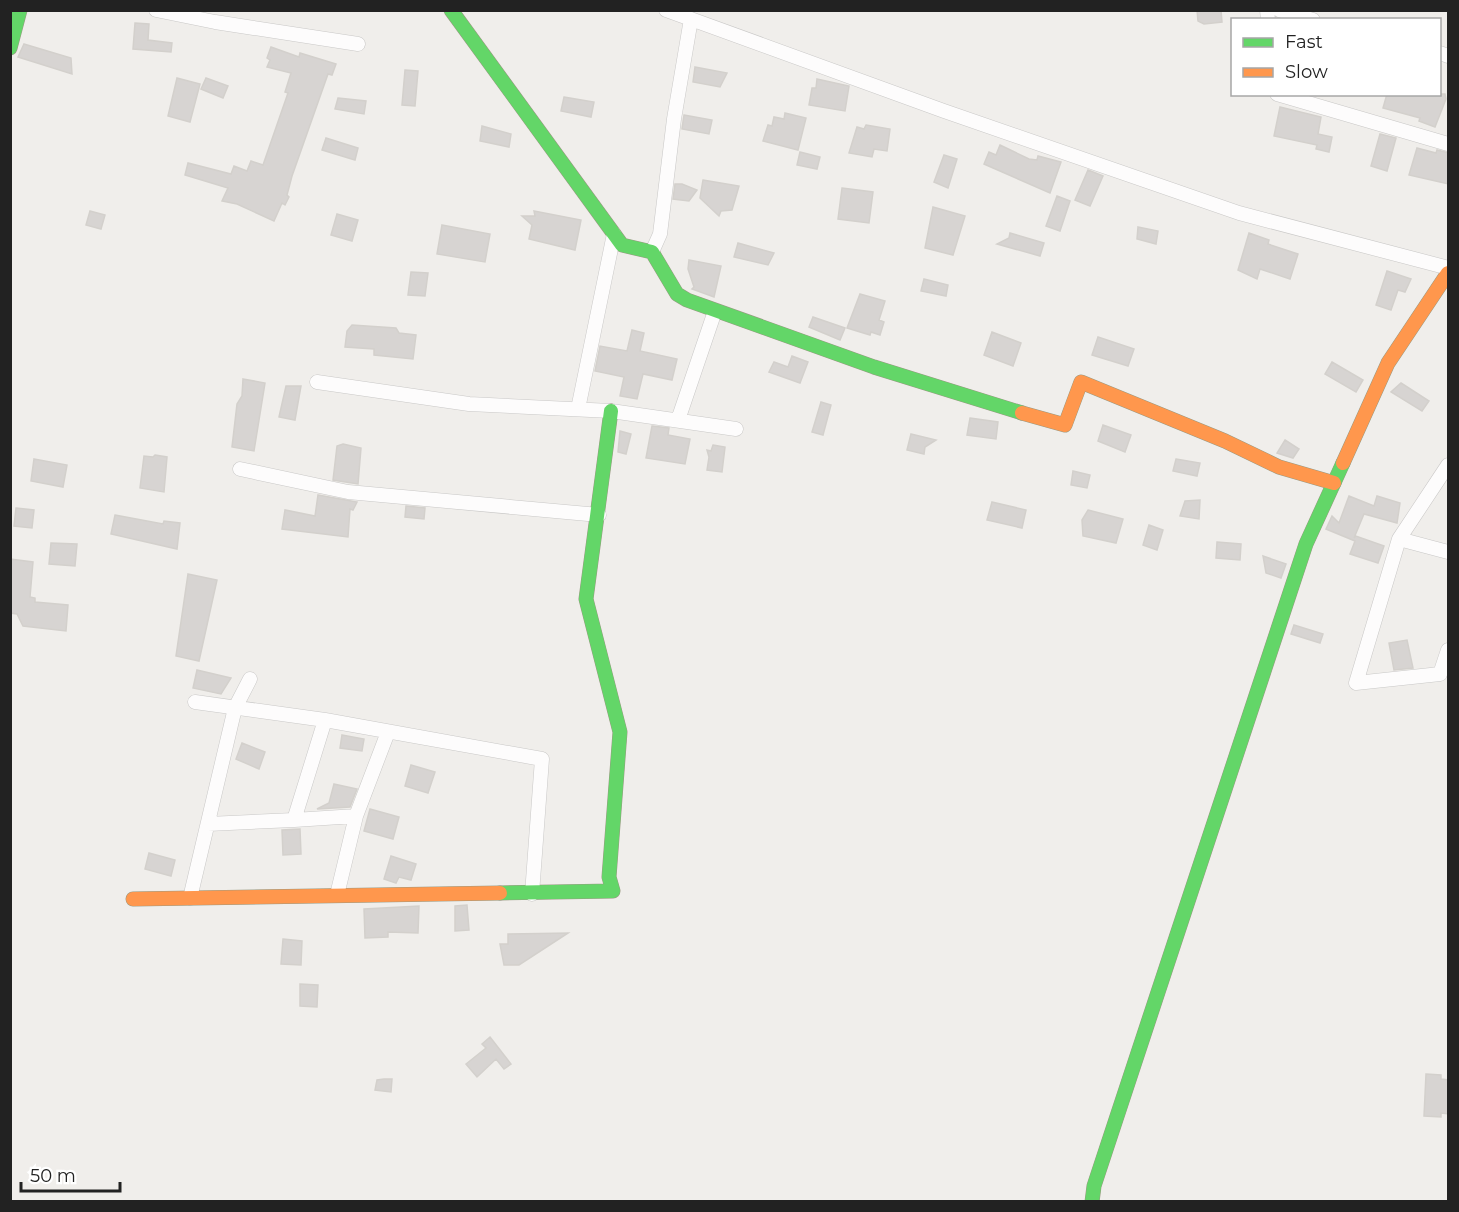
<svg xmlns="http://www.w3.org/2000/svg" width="1459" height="1212" font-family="Montserrat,sans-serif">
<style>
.building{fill:#d7d4d2;stroke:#d3d0cc;stroke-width:1.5}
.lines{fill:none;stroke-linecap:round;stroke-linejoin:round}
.street-casing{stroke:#c9c8c7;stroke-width:15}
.fast-casing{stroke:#999a82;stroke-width:15}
.slow-casing{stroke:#999a82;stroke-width:15}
.street{stroke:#fdfcfc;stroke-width:14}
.fast{stroke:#63d668;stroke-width:14}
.slow{stroke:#ff974d;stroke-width:14}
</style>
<rect width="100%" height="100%" fill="#f0eeeb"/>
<path class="building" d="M1197 10H1221L1222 22 1204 24 1198 21Z
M135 23 149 24 148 40 172 43 171 52 133 49Z
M24 44 71 58 72 74 18 57Z
M271 47 299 57 300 53 336 64 332 75 328 74 292 176 287 195 289 197 285 205 282 203 274 221 237 204 222 201 228 188 185 175 188 163 231 174 234 166 247 171 251 161 263 165 288 93 285 92 291 73 267 67 270 60 267 58Z
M695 67 727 73 720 87 693 82Z
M405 70 418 71 415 106 402 105Z
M177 78 200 84 190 122 168 116Z
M206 78 228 86 223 98 201 89Z
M817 79 849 86 845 111 809 105 812 88H816Z
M1387 94H1445L1446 99 1435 127 1419 121 1420 118 1383 108Z
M564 97 594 102 591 117 561 111Z
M338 98 366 101 364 114 335 109Z
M1280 107 1321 117 1318 134 1332 137 1329 152 1316 149 1317 145 1274 136Z
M785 113 806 118 798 150 763 141 768 125 772 126 774 117 784 119Z
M684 115 712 120 709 134 682 129Z
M866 125 890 129 887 151 874 149 872 157 849 153 857 127 864 129Z
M482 126 511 134 509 147 480 141Z
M1380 134 1396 138 1387 171 1371 166Z
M326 138 358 148 355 160 322 150Z
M1000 145 1029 159 1037 160 1038 156 1061 162 1050 193 984 164 989 152 996 155Z
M1417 148 1436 153 1437 150 1449 153V184L1409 175Z
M800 152 820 157 817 169 797 165Z
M944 155 957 159 948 188 934 182Z
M1088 170 1103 176 1090 206 1075 200Z
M703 180 739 186 732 210 721 211 719 216 700 198Z
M675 184H682L697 190 689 201 673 199Z
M842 188 873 192 869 223 838 219Z
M1057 196 1070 201 1060 231 1046 226Z
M933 207 965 216 953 255 925 248Z
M90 211 105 215 101 229 86 225Z
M534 211 581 220 575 250 529 239 532 225 522 216H535Z
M337 214 358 220 352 241 331 235Z
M442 225 490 234 485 262 437 254Z
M1138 227 1158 231 1156 244 1137 239Z
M1010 233 1044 243 1040 256 997 244 1009 238Z
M1249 233 1269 240 1268 244 1298 254 1290 279 1260 269 1257 279 1238 270Z
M738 243 774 253 768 265 734 257Z
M689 260 721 266 714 297 692 289 694 287 688 269Z
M1387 271 1411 279 1405 292 1398 290 1391 310 1376 305Z
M411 272 428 273 425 296 408 295Z
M924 279 948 285 946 296 921 291Z
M860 294 885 301 879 320 884 322 880 335 871 332 870 335 847 328Z
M813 317 845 328 840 340 809 327Z
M352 325 396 328 399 333 416 335 413 359 374 355V349L345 347 347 331Z
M632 330 644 333 640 351 677 359 672 380 643 374 637 399 620 396 624 377 595 371 600 346 627 351Z
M992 332 1021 343 1013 366 984 355Z
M1098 337 1134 349 1128 366 1092 355Z
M792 356 808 362 800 383 769 372 774 362 788 367Z
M1332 362 1363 380 1356 392 1325 374Z
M243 379 265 383 254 451 232 447 237 404 242 396Z
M1401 383 1429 401 1422 411 1391 392Z
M286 386H301L295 420 279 417Z
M821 402 831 405 823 435 812 432Z
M970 418 998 422 996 439 967 435Z
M1103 425 1131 435 1125 452 1098 441Z
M652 426 669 428 668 435 690 439 685 464 646 458Z
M620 431 631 434 626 454 618 452Z
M911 434 936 440 925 447 924 454 907 450Z
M1285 440 1299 449 1293 458 1277 453Z
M343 444 361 448 358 484 333 480 337 446Z
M713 445 725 447 722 472 707 470 709 457 707 450 711 451Z
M155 455 167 457 164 492 140 488 144 456 153 457Z
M34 459 67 465 63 487 31 481Z
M1176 459 1200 463 1197 476 1173 471Z
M1073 471 1090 475 1087 488 1071 485Z
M318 495 357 502 353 510 350 509 348 537 282 529 285 510 315 516Z
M1349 496 1374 506 1377 496 1400 503 1397 523 1364 514 1354 538 1356 536 1384 546 1378 563 1350 554 1355 541 1326 529 1332 516 1339 523Z
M1200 500 1199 519 1180 516 1185 501Z
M992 502 1026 510 1022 528 987 520Z
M406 506 425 508 424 519 405 517Z
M16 508 34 510 32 528 14 526Z
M1088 510 1123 519 1116 543 1083 536 1082 520Z
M115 515 163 524 164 521 180 523 177 549 111 534Z
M1149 525 1163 530 1157 550 1143 545Z
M1217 542 1241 544 1240 560 1216 558Z
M51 543 77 544 75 566 49 564Z
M1263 556 1286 564 1281 578 1266 573Z
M10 559 33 562 30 597 35 598V602L68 605 66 631 23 626 17 614 10 613Z
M188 574 217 580 199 661 176 656Z
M1294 625 1323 634 1320 643 1291 634Z
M1407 640 1413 668 1394 670 1389 643Z
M197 670 231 678 221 694 193 688Z
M342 735 364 739 362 751 340 748Z
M242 743 265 752 259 769 236 759Z
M411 765 435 772 428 793 405 786Z
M334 784 357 789 350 807 317 809 329 803Z
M370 809 399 817 393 839 364 831Z
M300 829 301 854 283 855 282 830Z
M149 853 175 860 171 876 145 869Z
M391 856 416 864 411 880 399 877 396 883 384 879Z
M467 905 469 930 455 931V906Z
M419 906 418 933 388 932V937L365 938 364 909Z
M568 933 519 965H504L500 944H508V934Z
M283 939 302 941 301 965 281 964Z
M300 984 318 985 317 1007 300 1006Z
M490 1037 511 1064 504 1069 496 1059 477 1077 466 1064 486 1048 482 1044Z
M1426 1074 1441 1075V1079L1449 1080V1114L1441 1113V1117L1424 1116Z
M384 1079H392L391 1092 375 1090 377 1080Z"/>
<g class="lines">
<g class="street-casing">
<path id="street" d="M156 10 215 22 358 44
M666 10 944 111 1239 213 1445 267
M1267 10 1268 20
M1279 10 1313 20
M1440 53 1448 56
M1277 94 1448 144
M652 252 660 234 674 119 691 19
M317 382 469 404 611 411 736 429
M578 409 614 234
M678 420 715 311
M1448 465 1399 539 1356 683 1440 674 1448 650
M240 469 348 492 599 515
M1399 539 1448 552
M195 702 325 720 542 759 532 894
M294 820 356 816 388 732
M208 824 294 820 325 720
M337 895 356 816
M190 898 235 708 250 679"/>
</g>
<g class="fast-casing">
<path id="fast" d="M451 10 622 245 652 252 677 294 687 300 874 367 1022 413
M10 48 20 10
M500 893 613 891 609 877 620 732 586 599 611 411
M1092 1202 1094 1186 1306 544 1343 463"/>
</g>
<g class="slow-casing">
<path id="slow" d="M1022 413 1065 425 1081 382 1225 441 1279 467 1334 483
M1343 463 1388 363 1448 273
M133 899 500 893"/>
</g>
<use href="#street" class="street"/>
<use href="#fast" class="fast"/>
<use href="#slow" class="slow"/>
</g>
<rect width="1459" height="1212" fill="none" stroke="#222222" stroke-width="24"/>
<rect x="1231" y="18" width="210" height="78" fill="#ffffff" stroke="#a7a7a7" stroke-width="1.5"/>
<rect x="1243" y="38" width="30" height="9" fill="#63d668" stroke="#a7a7a7" stroke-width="1.5"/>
<text x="1285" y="48" font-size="18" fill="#222222">Fast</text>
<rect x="1243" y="68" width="30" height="9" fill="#ff974d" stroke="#a7a7a7" stroke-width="1.5"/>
<text x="1285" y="78" font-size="18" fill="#222222">Slow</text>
<path d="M21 1182v9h99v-9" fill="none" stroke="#222222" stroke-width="3"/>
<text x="30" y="1182" font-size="18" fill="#222222" stroke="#ffffff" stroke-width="4.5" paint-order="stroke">50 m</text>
</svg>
